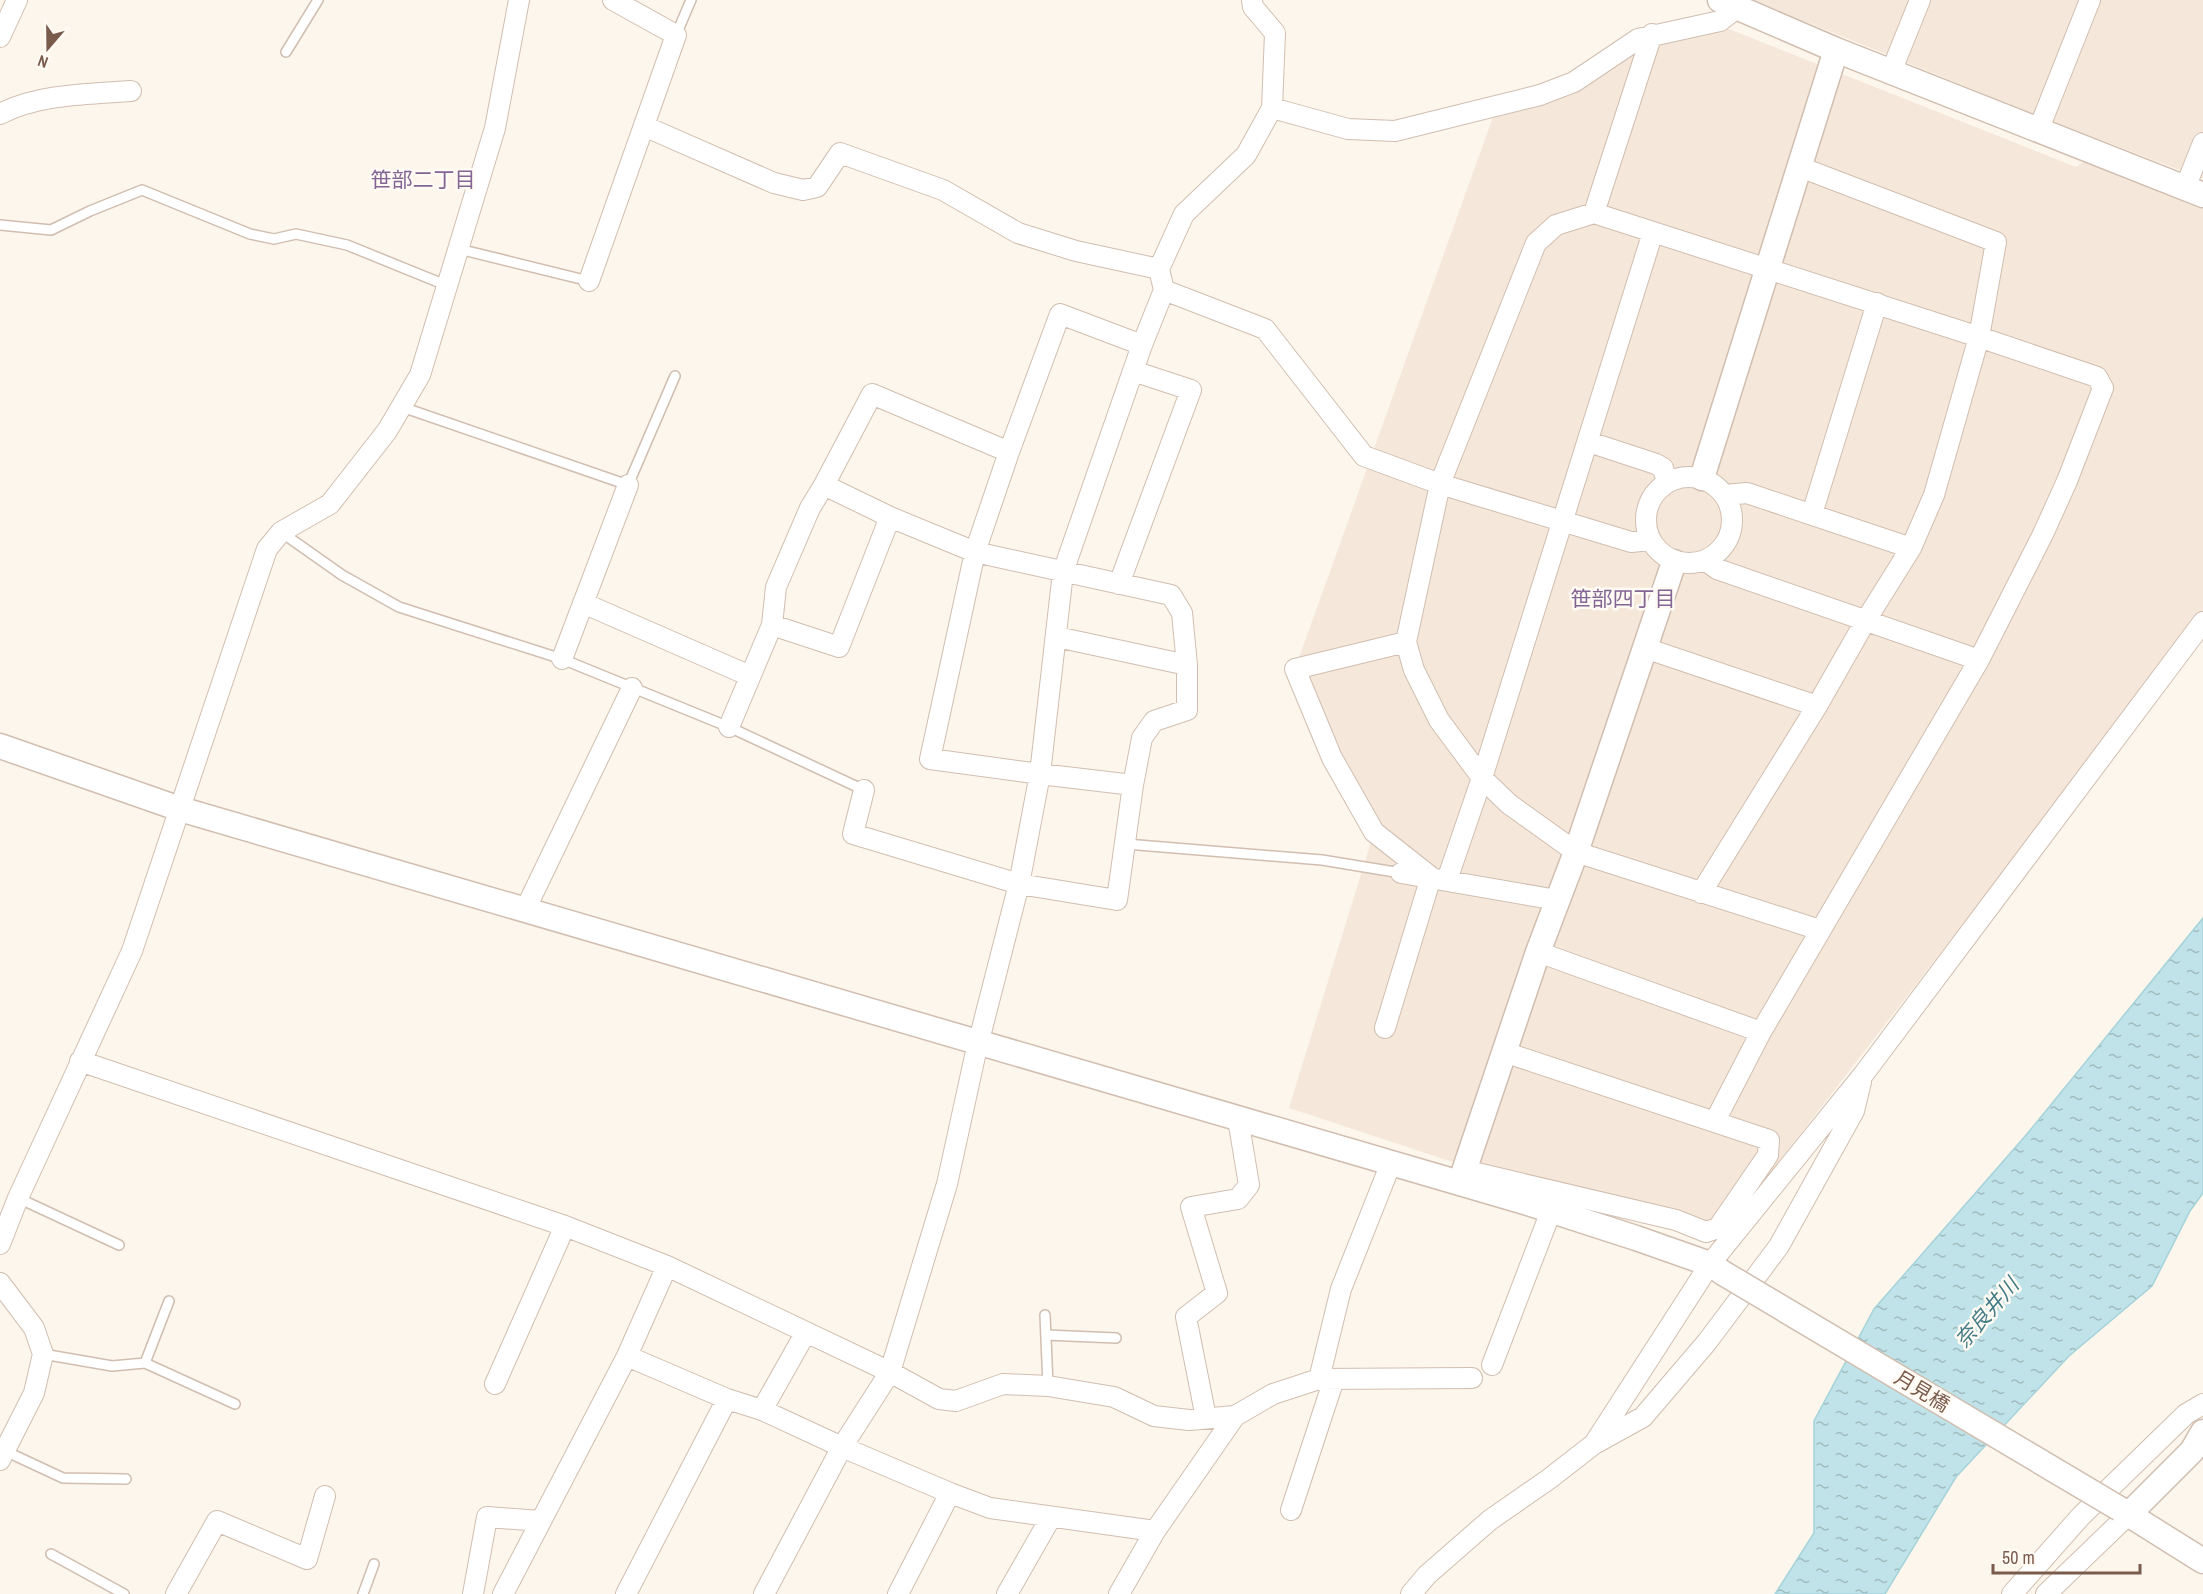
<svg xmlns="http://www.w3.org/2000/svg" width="2203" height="1594" font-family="'Archivo Narrow','Noto Sans JP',sans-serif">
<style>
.residential{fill:#f5e8da}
.water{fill:url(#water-ripples);stroke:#a5d3da;stroke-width:1.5}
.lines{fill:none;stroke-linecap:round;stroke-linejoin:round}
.service-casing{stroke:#d1beb0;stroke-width:12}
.minor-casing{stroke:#d1beb0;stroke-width:22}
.tertiary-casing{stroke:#d1beb0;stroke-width:27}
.service{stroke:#fff;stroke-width:9}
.minor{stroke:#fff;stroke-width:20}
.tertiary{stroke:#fff;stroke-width:24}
.tertiary-bridge-casing{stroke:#d1beb0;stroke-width:27;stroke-linecap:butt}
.tertiary-bridge{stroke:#fff;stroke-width:24}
.labels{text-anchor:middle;stroke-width:5;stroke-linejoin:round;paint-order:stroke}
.street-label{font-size:20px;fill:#7a5c4d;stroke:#fffaf3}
.neighbourhood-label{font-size:21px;fill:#846695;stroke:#fffaf3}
.water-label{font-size:21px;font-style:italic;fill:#437c86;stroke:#fffaf3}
</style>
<defs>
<pattern id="water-ripples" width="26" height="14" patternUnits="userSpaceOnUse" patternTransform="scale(1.5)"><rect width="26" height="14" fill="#bfe3e8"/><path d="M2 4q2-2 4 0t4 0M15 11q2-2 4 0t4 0" fill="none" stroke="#a0bbbe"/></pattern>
</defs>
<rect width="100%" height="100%" fill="#fdf6ec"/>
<path class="residential" d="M1752 0H2203V179L2049 120Z
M1724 27 2076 167 2087 160 2203 207V610L2064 793 1727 1229 1522 1185 1289 1108 1374 832 1295 669 1494 114 1527 104 1533 108 1545 104 1552 96 1622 53Z"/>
<path class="water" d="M2203 918V1193L2190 1211 2152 1286 2069 1356 1956 1477 1885 1594H1775L1814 1533V1421L1874 1309 2027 1134Z"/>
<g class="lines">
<g class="service-casing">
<path id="service" d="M676 35 691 0
M286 52 318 0
M0 225 51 230 90 211 142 190 250 234 274 239 296 234 347 245 448 286
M459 249 589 281
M402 407 628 485 675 376
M281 532 342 575 399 607 562 659 729 727 864 790
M1126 844 1322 860 1401 873
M18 1198 119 1245
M1045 1315 1048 1386
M1046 1335 1116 1338
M43 1354 112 1366 145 1363 235 1404
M145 1363 169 1301
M5 1451 63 1478 126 1479
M51 1554 124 1594
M363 1594 374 1564"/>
</g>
<g class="minor-casing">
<path id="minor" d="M1252 0 1253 7 1275 33 1272 108 1246 155 1184 214 1159 269 1164 290 1265 329 1364 456 1440 484 1631 542 1650 540
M0 37 17 0
M1891 72 1920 0
M1272 108 1348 129 1395 131 1540 95 1574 82 1638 39 1720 21 1738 7
M0 114C39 94 88 94 131 91
M644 126 774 183 803 190 817 187 840 153 943 190 1018 233 1076 251 1159 269
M2038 131 2090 0
M2185 188 2203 143
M1594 213 1652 34
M589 281 676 35 613 0
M1142 345 1060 314 1009 452 975 552 930 759 1040 774 1063 572 1142 345 1164 290
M1589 442 1656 464 1663 468 1667 482
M1646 520a43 43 0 1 1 86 0a43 43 0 1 1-86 0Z
M824 485 890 517 975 552 1171 595 1182 613 1187 665V710L1154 721 1142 738 1133 785
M1725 495 1747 493 1911 548
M1812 514 1877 303
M1706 561 1717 569 1979 660
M1119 584 1191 390 1133 371
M583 603 750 676
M772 625 776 587 810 508 824 485 872 394 1009 452
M1057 637 1187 665
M1645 648 1817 706
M562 659 628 485
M729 727 772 625 839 647 890 517
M1401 873 1557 900
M1447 880 1482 778 1653 232
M1701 893 1817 706 1866 620 1911 548 1934 495 1979 337 1996 242 1800 167
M525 910 632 688
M1538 952 1761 1032
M1385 1028 1431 877 1374 832 1332 758 1295 669 1406 642
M80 1061 565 1226 667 1266 890 1372 939 1399 956 1401 1003 1384 1048 1386 1114 1397 1154 1416 1189 1420 1235 1416
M1715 1121 1761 1032 1979 660 2043 534 2067 481 2103 388 2097 377 1979 337 1594 213 1556 225 1536 243 1440 484 1406 642 1414 670 1439 720 1482 778 1509 804 1576 852 1820 930
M1464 1170 1676 1220 1706 1232 1718 1228 1768 1155 1769 1140 1504 1052
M0 1244 18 1198 132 951 267 549 281 532 330 504 387 431 420 375 495 128 519 0
M0 1283 34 1328 43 1354 34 1393 0 1460
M627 1356 727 1399 762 1410 842 1447 950 1493 990 1508 1155 1531
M1492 1365 1551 1211
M1319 1379 1472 1378
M495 1384 565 1226
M762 1410 806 1332
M1206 1418 1186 1317 1217 1293 1191 1207 1238 1199 1249 1185 1238 1119
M1596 1443 1643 1417 1707 1342 1779 1246 1854 1111 1861 1082
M1291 1510 1334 1379
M176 1594 217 1521 307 1559 325 1496
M473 1594 487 1517 541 1521
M503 1594 627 1356 667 1266
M626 1594 727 1399
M764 1594 842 1447 890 1372 947 1184 975 1056 1019 884 1040 774 1133 785 1117 900 1019 884 853 834 864 790
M898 1594 950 1493
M1007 1594 1051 1517
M1119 1594 1155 1531 1235 1416 1273 1394 1319 1379 1341 1289 1391 1163
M1411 1594 1427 1575 1490 1520 1549 1479 1594 1444 1710 1264 1863 1075 2203 622
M2012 1594 2081 1516 2186 1414 2203 1404
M2046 1594 2129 1514"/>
</g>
<g class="tertiary-casing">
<path id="tertiary" d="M1720 0 1836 50 2203 195
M1702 478 1836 50
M0 746 180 809 1528 1203 1636 1238 1710 1264 1723 1273
M1460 1183 1538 952 1576 852 1674 562
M2120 1509 2203 1561
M2129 1514 2192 1451 2203 1432"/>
</g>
<use href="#service" class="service"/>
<use href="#minor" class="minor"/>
<use href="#tertiary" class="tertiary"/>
<g class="tertiary-bridge-casing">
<path id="tertiary-bridge" d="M1723 1273 2120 1509"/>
</g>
<use href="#tertiary-bridge" class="tertiary-bridge"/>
</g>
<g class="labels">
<g class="street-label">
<text transform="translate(1922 1391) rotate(31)" y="7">月見橋</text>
</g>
<g class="neighbourhood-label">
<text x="423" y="187">笹部二丁目</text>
<text x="1623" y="606">笹部四丁目</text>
</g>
<g class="water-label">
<text transform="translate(1987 1313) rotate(-49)" y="7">奈良井川</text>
</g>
</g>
<g transform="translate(48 48) rotate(200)" stroke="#fffaf3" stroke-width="4.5" paint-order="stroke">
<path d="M0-4.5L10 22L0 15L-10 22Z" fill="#7a5c4d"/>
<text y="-9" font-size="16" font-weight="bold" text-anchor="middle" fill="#7a5c4d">N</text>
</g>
<path d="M1993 1564v9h147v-9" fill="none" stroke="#7a5c4d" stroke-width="3"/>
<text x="2002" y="1564" font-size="18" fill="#7a5c4d" stroke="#fffaf3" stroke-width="4.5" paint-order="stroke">50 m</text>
</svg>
